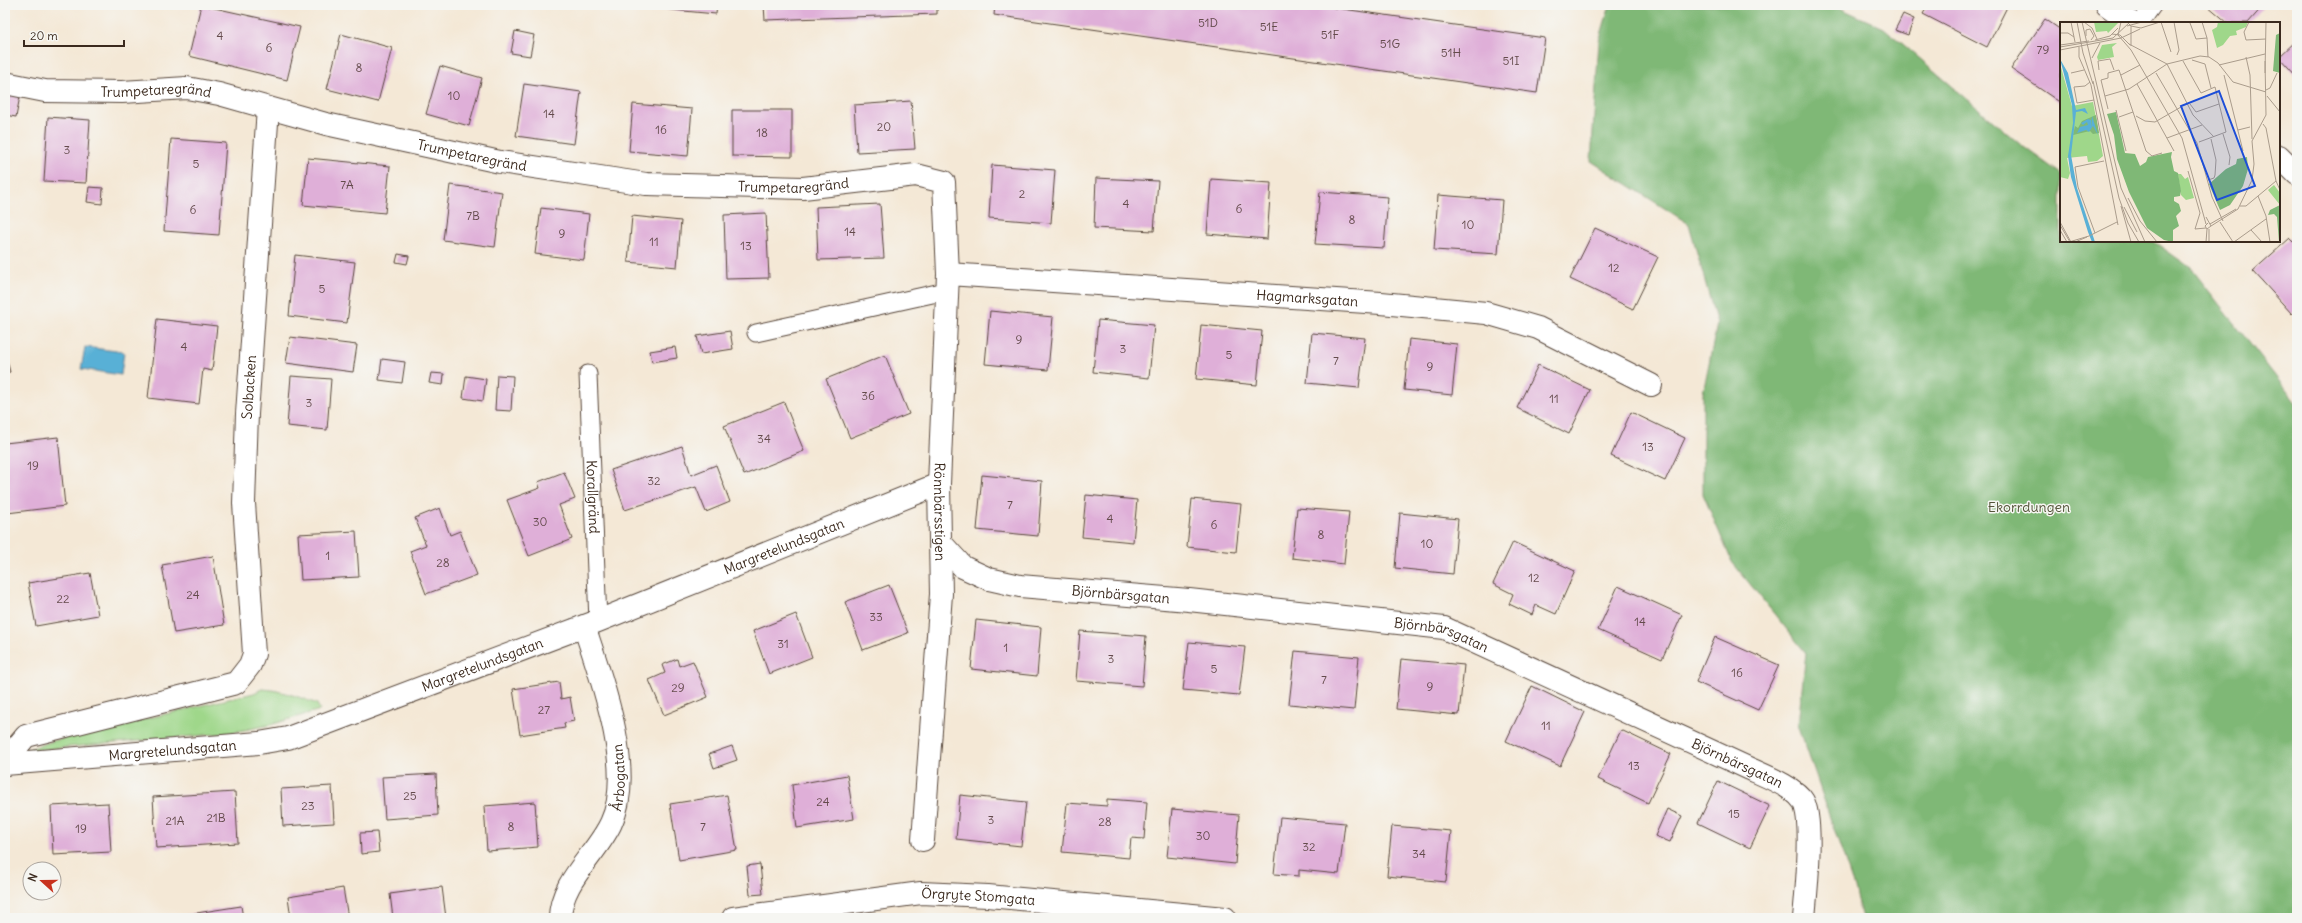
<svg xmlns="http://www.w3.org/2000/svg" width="2302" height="923" font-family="Delius,sans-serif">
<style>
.green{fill:#9fd78a;stroke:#6d8054}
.forest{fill:#7fb876;stroke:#5d714a}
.water{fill:#59b0d6;stroke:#4a6d7a}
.building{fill:#dfafd8}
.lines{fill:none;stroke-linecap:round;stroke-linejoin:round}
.service-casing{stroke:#57463a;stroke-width:19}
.minor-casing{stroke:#57463a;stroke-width:24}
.service{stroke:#fff;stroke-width:17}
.minor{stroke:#fff;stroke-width:22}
.labels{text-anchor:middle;stroke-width:3;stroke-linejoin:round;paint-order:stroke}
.number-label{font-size:12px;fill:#644b4c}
.street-label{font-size:14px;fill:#3b2a1e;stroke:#f6f6f2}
.park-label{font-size:14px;fill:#545539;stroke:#f6f6f2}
.inset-road{fill:none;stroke:#aa9c8c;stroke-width:1}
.view{fill:#1d4ed8;fill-opacity:0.15;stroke:#1d4ed8;stroke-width:2}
.inset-edge{fill:none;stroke:#3b2a1e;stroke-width:2}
</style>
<rect width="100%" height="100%" fill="#f6f6f2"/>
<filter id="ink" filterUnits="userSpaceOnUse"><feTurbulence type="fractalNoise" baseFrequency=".025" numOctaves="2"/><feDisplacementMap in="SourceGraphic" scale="8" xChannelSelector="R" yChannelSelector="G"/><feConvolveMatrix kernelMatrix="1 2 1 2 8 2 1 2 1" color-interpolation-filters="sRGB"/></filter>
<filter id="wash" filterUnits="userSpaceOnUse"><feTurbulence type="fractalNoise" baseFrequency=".012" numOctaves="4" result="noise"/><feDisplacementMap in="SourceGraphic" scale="16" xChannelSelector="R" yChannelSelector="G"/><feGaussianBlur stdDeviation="0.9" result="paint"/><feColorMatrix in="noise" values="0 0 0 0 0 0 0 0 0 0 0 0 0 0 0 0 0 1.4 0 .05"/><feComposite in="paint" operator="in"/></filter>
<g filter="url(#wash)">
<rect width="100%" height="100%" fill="#f4e8d6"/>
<path class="green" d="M262 689C281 690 299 697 317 704L320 710 270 725 229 733 23 751 53 741 254 693Z"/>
<path class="forest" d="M1610 5H1833L1884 28 2021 145 2061 174V241H2153L2191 268 2297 404V918H1862L1851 878 1798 724 1806 653 1732 562 1703 494V393L1717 324 1689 224 1591 161 1599 41Z"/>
<path class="water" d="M85 347 124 352 121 375 81 369Z"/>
<g id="blocks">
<path class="building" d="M201 5 300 27 287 80 189 56Z
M619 5H717L716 14Z
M764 5H937V14L765 20Z
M995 5H1315L1545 38 1537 93 994 15Z
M1928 5H2008L1987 47 1923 14Z
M2207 5H2264L2248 23H2228Z
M1903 14 1914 19 1908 35 1895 30Z
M2045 19 2061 30V103L2011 69Z
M515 31 534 35 530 56 511 53Z
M341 34 392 48 378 102 327 89Z
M2297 40V77L2279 57Z
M440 66 482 78 469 126 426 114Z
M524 84 581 92 574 144 516 136Z
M5 93 20 96 16 117 5 115Z
M911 101 915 149 857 152 854 105Z
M633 104 692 109 688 156 629 151Z
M732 110H792V157L732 156Z
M48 117 90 120 86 183 44 181Z
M171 139 226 143 219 235 164 231Z
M308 158 390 166 385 213 303 205Z
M992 165 1055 170 1051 223 989 218Z
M1096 178 1158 181 1154 231 1094 228Z
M1211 179 1271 183 1267 239 1207 234Z
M450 185 502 192 495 247 443 240Z
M89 187 103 188 102 204 87 202Z
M1320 192 1388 197 1384 248 1315 244Z
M1438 195 1502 200 1498 254 1434 250Z
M880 204 884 258 818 260 816 207Z
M541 208 589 214 584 260 535 254Z
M766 213 769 278 726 279 724 215Z
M632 216 681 221 677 267 628 262Z
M1595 228 1658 257 1633 309 1570 279Z
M2290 238 2297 245V309L2292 314 2253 271Z
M398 254 409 256 407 264 396 262Z
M295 255 355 262 347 323 289 316Z
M990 311 1053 317 1048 370 985 364Z
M157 319 217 326 212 371 203 369 199 404 148 398Z
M1098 320 1154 325 1149 378 1093 372Z
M1201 325 1262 331 1257 385 1196 379Z
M730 331 733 349 701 354 697 336Z
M1312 333 1365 338 1359 388 1307 383Z
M290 337 357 345 353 372 286 363Z
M1409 339 1457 344 1452 395 1404 390Z
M675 347 677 358 652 362 650 351Z
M5 352 10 372 5 373Z
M885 355 909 414 850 438 826 379Z
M382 359 405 362 402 383 379 380Z
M1538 365 1590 390 1569 434 1517 408Z
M431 373 444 374 443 385 429 383Z
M497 375 513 376 511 411 495 410Z
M291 376 331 379 327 430 287 426Z
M466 376 486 379 483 401 463 398Z
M784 402 804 451 744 475 724 426Z
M1631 412 1685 438 1665 481 1611 456Z
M58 437 65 506 7 513 5 489V443Z
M682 446 691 475 716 465 730 502 706 512 696 487 625 510 611 470Z
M564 472 575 499 559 505 572 539 529 556 507 500 540 488 538 482Z
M982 475 1042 481 1038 536 977 530Z
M1086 495 1137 500 1133 542 1082 537Z
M1192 499 1241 504 1236 552 1187 547Z
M440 508 450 535 460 531 477 575 426 594 410 551 426 545 415 518Z
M1297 508 1349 512 1344 564 1292 558Z
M1400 513 1458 519 1453 574 1395 568Z
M356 531 359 577 301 580 298 534Z
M1513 542 1575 571 1556 614 1536 605 1532 615 1509 604 1513 594 1493 584Z
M213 556 224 625 174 633 162 565Z
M90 573 98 615 36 626 28 583Z
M889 585 908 633 863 650 845 602Z
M1618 586 1682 615 1662 659 1598 630Z
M796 614 812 657 769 674 753 631Z
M976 620 1041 627 1037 676 971 669Z
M1080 631 1146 636 1142 686 1076 681Z
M1715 637 1779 665 1758 710 1696 682Z
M1189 642 1245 647 1239 695 1183 690Z
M1295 651 1359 657 1354 710 1289 704Z
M677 659 679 666 693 661 708 697 664 715 649 680 665 673 662 665Z
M1401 659 1464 665 1459 715 1396 709Z
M559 682 561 699 570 697 574 721 564 723 565 728 520 735 513 689Z
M1532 686 1585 712 1560 766 1506 741Z
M1621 730 1671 754 1648 803 1598 779Z
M732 746 737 760 714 768 709 754Z
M436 774 438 815 385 819 382 777Z
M847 775 854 819 797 828 792 785Z
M1718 781 1770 806 1750 848 1698 823Z
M332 786 334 823 283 826 281 789Z
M235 792 238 843 156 848 153 797Z
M727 795 737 850 679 860 670 804Z
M960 795 1026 802 1021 846 956 839Z
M1107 799 1147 802 1144 839 1131 838 1129 858 1062 852 1067 803 1107 806Z
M535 802 538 847 487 851 484 806Z
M108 803 111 852 53 855 51 806Z
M1172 809 1239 815 1235 864 1167 857Z
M1667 809 1682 816 1670 842 1655 836Z
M1280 817 1345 823 1339 874 1299 870V876L1274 874Z
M1392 826 1451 831 1446 882 1387 876Z
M377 832 379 852 361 854 360 833Z
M760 864 763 894 750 895 747 866Z
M442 887 446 918H393L390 894Z
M343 888 348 918H291L288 897Z
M241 906 243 918H171V917Z"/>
</g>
</g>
<g filter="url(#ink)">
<use href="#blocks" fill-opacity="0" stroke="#57463a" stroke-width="1"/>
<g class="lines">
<g class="service-casing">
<g id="service">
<path d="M2140 23 2153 5"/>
<path d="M756 333 946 291"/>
<path id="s1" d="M588 374 598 621"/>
</g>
</g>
<g class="minor-casing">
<g id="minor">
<path d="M2107 5 2132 23"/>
<path id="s2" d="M5 83 45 91 122 92 187 88 219 94 326 124 500 162 646 184 803 188 916 175 944 182 948 274 939 484 941 594 923 840"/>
<path d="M2279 156 2297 174"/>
<path id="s3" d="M948 274 1381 303 1486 313 1538 328 1651 385"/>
<path id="s4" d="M941 543 963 567 989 579 1020 586 1189 600 1444 628 1748 768C1763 775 1795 787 1803 801 1814 820 1806 895 1804 918"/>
<path id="s5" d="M5 761 26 736 236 683 250 665 254 654 244 503 247 414 268 108"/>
<path id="s6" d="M5 764 259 743 288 738 598 621 939 484"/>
<path id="s7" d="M560 918C560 882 597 854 611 823 636 772 601 677 584 626"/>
<path id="s8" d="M733 918 921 893 988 896 1225 918"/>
</g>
</g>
<use href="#service" class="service"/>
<use href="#minor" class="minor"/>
</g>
</g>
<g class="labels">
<g class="number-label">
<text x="1208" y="27">51D</text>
<text x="1269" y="31">51E</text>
<text x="1330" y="39">51F</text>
<text x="220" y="40">4</text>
<text x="1390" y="48">51G</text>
<text x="269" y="52">6</text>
<text x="2043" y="54">79</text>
<text x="1451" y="57">51H</text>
<text x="1511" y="65">51I</text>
<text x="359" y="72">8</text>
<text x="454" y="100">10</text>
<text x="549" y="118">14</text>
<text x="884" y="131">20</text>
<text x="661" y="134">16</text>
<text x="762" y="137">18</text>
<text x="67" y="154">3</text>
<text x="196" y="168">5</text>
<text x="347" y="189">7A</text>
<text x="1022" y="198">2</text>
<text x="1126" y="208">4</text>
<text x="1239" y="213">6</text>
<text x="193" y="214">6</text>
<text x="473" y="220">7B</text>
<text x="1352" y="224">8</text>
<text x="1468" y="229">10</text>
<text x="850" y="236">14</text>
<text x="562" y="238">9</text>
<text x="654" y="246">11</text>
<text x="746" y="250">13</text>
<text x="1614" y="272">12</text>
<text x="322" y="293">5</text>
<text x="1019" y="344">9</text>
<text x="184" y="351">4</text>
<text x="1123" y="353">3</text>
<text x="1229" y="359">5</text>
<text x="1336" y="365">7</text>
<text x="1430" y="371">9</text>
<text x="868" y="400">36</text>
<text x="1554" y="403">11</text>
<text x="309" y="407">3</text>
<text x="764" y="443">34</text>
<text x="1648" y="451">13</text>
<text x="33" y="470">19</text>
<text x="654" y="485">32</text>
<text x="1010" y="509">7</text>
<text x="1110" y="523">4</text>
<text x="540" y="526">30</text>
<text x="1214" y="529">6</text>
<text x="1321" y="539">8</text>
<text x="1427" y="548">10</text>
<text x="328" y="560">1</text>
<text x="443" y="567">28</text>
<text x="1534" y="582">12</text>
<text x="193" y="599">24</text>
<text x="63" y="603">22</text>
<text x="876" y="621">33</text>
<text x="1640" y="626">14</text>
<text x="783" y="648">31</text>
<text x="1006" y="652">1</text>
<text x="1111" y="663">3</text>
<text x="1214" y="673">5</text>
<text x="1737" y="677">16</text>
<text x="1324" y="684">7</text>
<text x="1430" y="691">9</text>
<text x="678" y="692">29</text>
<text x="544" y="714">27</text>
<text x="1546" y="730">11</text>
<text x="1634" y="770">13</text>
<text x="410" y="800">25</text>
<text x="823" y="806">24</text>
<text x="308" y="810">23</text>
<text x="1734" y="818">15</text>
<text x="216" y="822">21B</text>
<text x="991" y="824">3</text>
<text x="175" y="825">21A</text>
<text x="1105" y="826">28</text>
<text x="511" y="831">8</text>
<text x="703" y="831">7</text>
<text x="81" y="833">19</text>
<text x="1203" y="840">30</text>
<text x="1309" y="851">32</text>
<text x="1419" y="858">34</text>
</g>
<g class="street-label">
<text dy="5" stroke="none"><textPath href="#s2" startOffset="152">Trumpetaregränd</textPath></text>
<text dy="5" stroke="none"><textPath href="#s2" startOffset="476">Trumpetaregränd</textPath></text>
<text dy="5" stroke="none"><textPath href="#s2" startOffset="800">Trumpetaregränd</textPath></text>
<text dy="5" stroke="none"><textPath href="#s3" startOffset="360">Hagmarksgatan</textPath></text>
<text dy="5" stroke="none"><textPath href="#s5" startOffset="551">Solbacken</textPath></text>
<text dy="5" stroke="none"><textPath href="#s1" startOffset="123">Korallgränd</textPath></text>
<text dy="5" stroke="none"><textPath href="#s2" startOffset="1282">Rönnbärsstigen</textPath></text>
<text dy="5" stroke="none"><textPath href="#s6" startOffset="816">Margretelundsgatan</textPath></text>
<text dy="5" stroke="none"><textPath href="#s4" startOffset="194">Björnbärsgatan</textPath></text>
<text dy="5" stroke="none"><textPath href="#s4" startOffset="518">Björnbärsgatan</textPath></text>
<text dy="5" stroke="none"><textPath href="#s6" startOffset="492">Margretelundsgatan</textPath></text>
<text dy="5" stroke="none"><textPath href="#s6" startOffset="168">Margretelundsgatan</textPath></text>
<text dy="5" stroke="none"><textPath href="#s4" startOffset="842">Björnbärsgatan</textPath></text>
<text dy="5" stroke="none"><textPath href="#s7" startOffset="156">Årbogatan</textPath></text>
<text dy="5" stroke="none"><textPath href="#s8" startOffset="247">Örgryte Stomgata</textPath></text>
</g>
<g class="park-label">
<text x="2029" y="512">Ekorrdungen</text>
</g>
</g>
<g transform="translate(2060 22)">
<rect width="220" height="220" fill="#f4e8d6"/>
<path d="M34 0H59L48 11 47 9 36 10ZM158 0H188L186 5 176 9 177 13 170 14 163 23 157 26 152 8 157 5ZM57 21 52 25 54 35 38 38 37 35 42 23ZM0 42 12 84 33 80 43 134 37 139 28 140 27 134 7 136 10 151 8 157 0 155ZM118 152H121L125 157 128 155 134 176 126 178 121 173ZM214 163 220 171V183L208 168Z" fill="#9fd78a"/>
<path d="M220 11V51L213 49 216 13ZM56 90 65 131 75 132 80 144 86 140 88 135 112 130 111 135 114 149 118 151 121 169 120 174 114 175V179L119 182 121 189 116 194 119 204 113 208V220L104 218 87 206 69 170 57 137 54 113 47 92ZM36 93 39 111 33 112 30 109 13 113 15 104 18 106 22 99ZM187 135 188 147 183 164 170 183 160 188 149 162 166 147 176 142 177 137ZM220 183V220H219L217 195 214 192 208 193 210 188Z" fill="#7fb876"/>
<path d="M0 37 8 51 16 88 25 86 28 92 22 89 16 90 11 133 17 166 35 220H32L28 210 11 155 8 134 13 101 12 83ZM32 94 38 113 33 104 29 110 26 108 17 111 20 105 28 103 27 100 23 103 21 101 28 97 31 98V107Z" fill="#59b0d6"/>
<path class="inset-road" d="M11 0 15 20M17 0 23 31 33 62M22 0 61 166 85 220M24 0 32 6 37 17M61 0 58 13 71 28 122 116 146 202M67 0 71 4V24M101 0 111 30M114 0 119 28 117 33M142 0 147 16 148 35M189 0 184 10 186 18 206 17M130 1 136 17 147 16M67 4 82 0M71 4 81 6 100 0M0 11H8L14 15M52 12 60 13 70 23M26 14V8L30 7 34 14 31 18M61 16 80 7M35 18 50 14 58 6M69 22 107 42 140 34 149 35 158 41 173 60 206 70M0 23 29 19M0 25 53 16 70 0M19 25V35L31 63 58 203M0 28 61 16M186 35 190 53 192 117M32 36 40 21M132 38 145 42 151 66M123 39 141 71 155 65 166 110 139 120M107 42 133 93 154 115M159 43 205 32M39 48 38 39 50 37 54 48M11 51 24 48M96 51 137 121 152 175 163 199M205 51 206 0M61 53 80 43M164 53 183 129M33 59 59 176 68 201 79 220M30 60 25 64 14 65 17 81 34 78M77 62 114 129M206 68 210 66 217 51M45 74 69 67 107 42M207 74 220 90M130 82 136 90 159 82M48 87 41 58 48 56V51L59 48 86 129 92 134 102 131M56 88 66 129M76 94 85 99 95 100 121 85M59 95 73 90M203 102 206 106 216 159 220 168M178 108 190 105M163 112 170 135 169 143M107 116 142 103M128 149 140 191 135 207 146 206M148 158 154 156 155 153 156 138 151 117M198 174 206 194 210 220M68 176 80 199 97 220M61 184 71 220M180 184H186L216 159M64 185 77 210M146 195 151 204 147 207 145 204 148 201M0 200 11 220M160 200 173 220M150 202 176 187M0 203 10 220M151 204 178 187 192 158 194 142 192 119 206 93 205 39M149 207V220M0 208 7 220M191 208 202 220M35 211 18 165 15 145 44 139M9 220 29 214 57 200M15 220 27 215M146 220 147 207M174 220 206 197"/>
<path class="view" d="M159 69 195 164 157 178 121 84Z"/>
<rect width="220" height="220" class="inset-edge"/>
</g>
<rect width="2302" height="923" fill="none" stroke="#f6f6f2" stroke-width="20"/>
<g transform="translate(42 881) rotate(291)"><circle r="19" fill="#f6f6f2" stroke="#aba49d"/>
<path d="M0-3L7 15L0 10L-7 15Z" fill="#c8321e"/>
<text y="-6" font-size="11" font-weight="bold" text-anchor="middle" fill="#3b2a1e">N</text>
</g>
<path d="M24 40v6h100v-6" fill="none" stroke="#3b2a1e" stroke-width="2"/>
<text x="30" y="40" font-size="12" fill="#3b2a1e" stroke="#f6f6f2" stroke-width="3" paint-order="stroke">20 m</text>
</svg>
